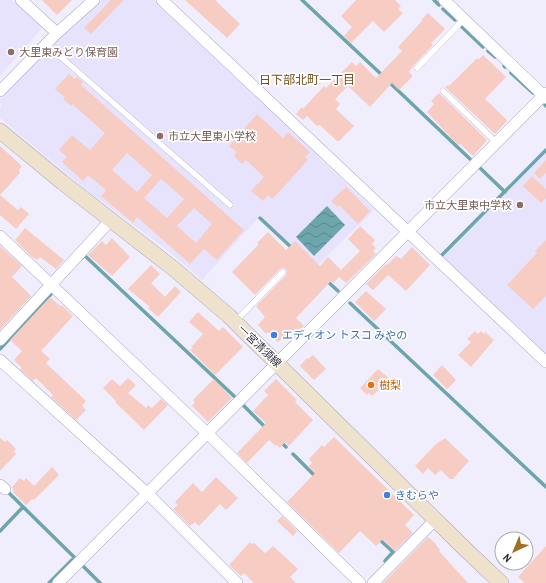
<svg xmlns="http://www.w3.org/2000/svg" width="546" height="583" font-family="'Archivo Narrow','Noto Sans JP',sans-serif">
<style>
.built{fill:#e8e3fd}
.water{fill:url(#water-waves)}
.lines{fill:none;stroke-linecap:round;stroke-linejoin:round}
.stream{stroke:#6da5ac;stroke-width:3.5}
.building{fill:#f6ccc3;fill-rule:evenodd}
.lane-casing{stroke:#a9a3c5;stroke-width:6}
.street-casing{stroke:#a9a3c5;stroke-width:12}
.secondary-casing{stroke:#a9a3c5;stroke-width:16}
.lane{stroke:#fff;stroke-width:5.5}
.street{stroke:#fff;stroke-width:11}
.secondary{stroke:#eee2cc;stroke-width:15}
.education-dot{fill:#8d6e63;stroke:#fff;stroke-width:1.5}
.shop-dot{fill:#3f7fe0;stroke:#fff;stroke-width:1.5}
.food-dot{fill:#e8710a;stroke:#fff;stroke-width:1.5}
.labels{text-anchor:middle;stroke-width:3.5;stroke-linejoin:round;paint-order:stroke}
.education-label{font-size:11px;fill:#785e54;stroke:#fff;text-anchor:start}
.shop-label{font-size:11px;fill:#366cbe;stroke:#fff;text-anchor:start}
.street-label{font-size:11px;fill:#302e3b;stroke:#fff}
.food-label{font-size:11px;fill:#c56008;stroke:#fff;text-anchor:start}
.neighbourhood-label{font-size:12px;fill:#704f1b;stroke:#fff}
</style>
<defs>
<pattern id="water-waves" width="16" height="10" patternUnits="userSpaceOnUse"><rect width="16" height="10" fill="#6da5ac"/><path d="M0 5q4-4 8 0t8 0" fill="none" stroke="#5a878d"/></pattern>
</defs>
<rect width="100%" height="100%" fill="#f0eefd"/>
<path class="built" d="M0 0H12L42 28 0 76Z
M102 0H155L318 154 317 156 374 210 315 268 260 216 202 280 166 249 86 190 0 118V109L2 106 0 103V100L61 37Z
M546 153V354L443 257Z"/>
<path class="water" d="M327 206 345 225 314 256 296 237Z"/>
<g class="lines">
<path class="stream" d="M302 0 383 76
M434 0 439 5
M443 9 455 20
M462 27 483 47
M488 51 495 57
M504 66 505 67
M511 73 533 93
M389 82 470 159
M545 105 546 106
M480 168 505 192
M260 218 293 249
M442 255 546 150
M82 258 84 255 235 397
M326 280 338 291
M350 303 546 487
M0 349 51 294
M243 405 266 428
M281 442 286 447
M293 454 316 477
M7 491 75 558
M0 531 23 507
M378 538 393 552 385 561
M83 566 100 583
M49 583 74 558"/>
</g>
<path class="building" d="M42 0H72L57 15Z
M111 0H124L91 34 84 28Z
M185 0H215L240 24 227 38Z
M356 0H395L401 6 398 9 403 13 384 32 373 21 351 43 344 36 352 27 341 16Z
M428 13 445 29 431 43 433 45 414 65 409 72 412 75V77L399 90 392 83 370 107 348 86 335 99 340 104 336 109 354 126 339 141H337L320 125 317 126 307 116 303 120 296 114 302 107 303 109 324 86 326 88 352 62 356 66 360 62 376 78 402 51 398 47 422 21 421 20Z
M483 55 506 77 485 99 507 120 506 122 495 134 445 87 448 85 449 86 477 58 478 60Z
M69 74 75 79 77 77 83 82 81 85 244 230 217 260 204 249 190 264 137 217 133 223 101 196 106 190 88 175 83 181 62 162 67 157 59 150 72 135 90 150 105 133 72 104 71 106 63 99 65 97 55 89ZM127 153 152 175 137 192 112 170ZM161 179 184 199 167 218 144 198ZM194 208 212 224 196 243 177 226Z
M439 93 487 140 473 156 460 144 458 145 427 112 434 104 431 101Z
M257 114 283 138 288 132 310 152 305 157 308 160 280 191 272 199 268 195 263 201 251 191 264 177 246 160 242 164 234 156 237 152 229 146Z
M0 146 22 166 19 170 20 173 0 195Z
M546 160V173L540 179 534 173Z
M532 176 546 189V198L541 203 523 186Z
M346 187 370 211 358 224 339 205 337 207 331 201Z
M0 195 18 210 21 207 29 214 16 229 0 215Z
M360 226 375 240 372 244 376 248 373 251 376 254 346 283 339 277 333 283 331 281 296 318 304 326 294 336 289 331 278 342 268 332 266 334 258 325 265 317 256 306 286 275 287 270 284 268 280 269 255 295 232 272 259 244 257 243 268 232 286 250 295 241 320 266 328 257 341 270 360 251 348 239Z
M25 228 64 260 56 269 40 257 37 260 31 256 15 240Z
M112 238 130 257 112 276 88 255 102 241 106 245Z
M546 240V296L533 309 507 285 537 253 535 251Z
M0 246 22 266 12 277 31 296 0 330Z
M412 247 430 265 406 291 388 275 373 290 366 284 386 264 387 265 396 256 401 259Z
M151 265 160 274 151 283 165 297 175 286 181 292 158 317 148 308 150 307 128 289Z
M366 291 386 309 374 321 355 302Z
M50 297 59 305 61 306 62 305 73 316 41 351 50 359 46 363 86 401 82 406 86 410 76 420 51 397 53 395 36 378 33 381 20 369 22 368 14 360 22 351 10 340Z
M198 312 219 331 223 327 243 347 215 375 190 350 193 348 191 347 203 334 189 322Z
M475 331 478 334 481 331 484 334 485 332 494 340 471 367 458 355 471 342 467 339Z
M313 355 326 369 314 380 300 366 307 358 308 359Z
M442 365 456 380 447 389 433 375Z
M378 369 390 379 372 396 369 393 367 395 360 388Z
M128 378 136 385 128 393 146 408 148 405 152 408 161 399 168 405 144 430 115 402 116 401 103 388 112 379 120 386Z
M214 379 232 398 208 422 192 406 195 402 193 400Z
M276 379 297 400 295 402 313 420 289 446 285 442 280 448 277 445 276 446 269 440 247 463 237 453 266 423 253 411 268 395 264 391Z
M334 437 414 515 405 525 413 533 395 551 383 539 376 546 360 531 339 553 287 502 315 473 308 467 312 463 309 459 322 445 324 447Z
M0 438 5 442 7 440 16 449 14 451 16 454 0 471Z
M445 438 469 461 453 479H450L441 470 435 475 428 468 423 474 415 466 436 444Z
M52 467 59 475 34 500 32 499 26 505 13 492 14 491 12 487 20 478 24 481 26 478 34 486Z
M216 477 238 498 226 510 220 504 199 526 195 522 190 526 173 509 178 505 175 502 193 483 202 492Z
M282 516 297 531 293 536 277 521Z
M428 537 436 544V545L440 550 439 551 468 583H383Z
M250 542 252 544 254 543 265 553 273 546 298 569 290 577 296 583H254L244 573 241 576 229 565Z
M546 546V583H525L518 577Z"/>
<g class="lines">
<g class="lane-casing">
<path id="lane" d="M46 44 230 205
M417 68 464 19
M443 91 497 143
M235 322 283 272"/>
</g>
<g class="street-casing">
<path id="street" d="M21 0 57 33
M162 0 546 362
M444 0 546 98
M0 91 57 33 94 0
M0 236 208 434 360 583
M0 340 111 220
M0 360 148 494 237 583
M0 485 5 489
M58 583 546 93
M373 583 435 520"/>
</g>
<g class="secondary-casing">
<path id="secondary" d="M0 131 62 182 174 269 229 316 462 546 501 583"/>
</g>
<use href="#lane" class="lane"/>
<use href="#street" class="street"/>
<use href="#secondary" class="secondary"/>
</g>
<g class="education-dot">
<circle cx="11" cy="52" r="4"/>
<circle cx="160" cy="136" r="4"/>
<circle cx="520" cy="205" r="4"/>
</g>
<g class="shop-dot">
<circle cx="274" cy="335" r="4"/>
<circle cx="387" cy="495" r="4"/>
</g>
<circle class="food-dot" cx="371" cy="385" r="4"/>
<g class="labels">
<g class="education-label">
<text x="19" y="56">大里東みどり保育園</text>
<text x="168" y="140">市立大里東小学校</text>
<text x="512" y="209" text-anchor="end">市立大里東中学校</text>
</g>
<g class="shop-label">
<text x="282" y="339">エディオン トスコ みやの</text>
<text x="395" y="499">きむらや</text>
</g>
<g class="street-label">
<text transform="translate(260 346) rotate(44)" y="4">一宮清須線</text>
</g>
<g class="food-label">
<text x="379" y="389">樹梨</text>
</g>
<g class="neighbourhood-label">
<text x="307" y="84">日下部北町一丁目</text>
</g>
</g>
<g transform="translate(514 551) rotate(224)"><circle r="19" fill="#ffffff" stroke="#acabb1"/>
<path d="M0-3L7 15L0 10L-7 15Z" fill="#9f7022"/>
<text y="-6" font-size="11" font-weight="bold" text-anchor="middle" fill="#302e3b">N</text>
</g>
</svg>
